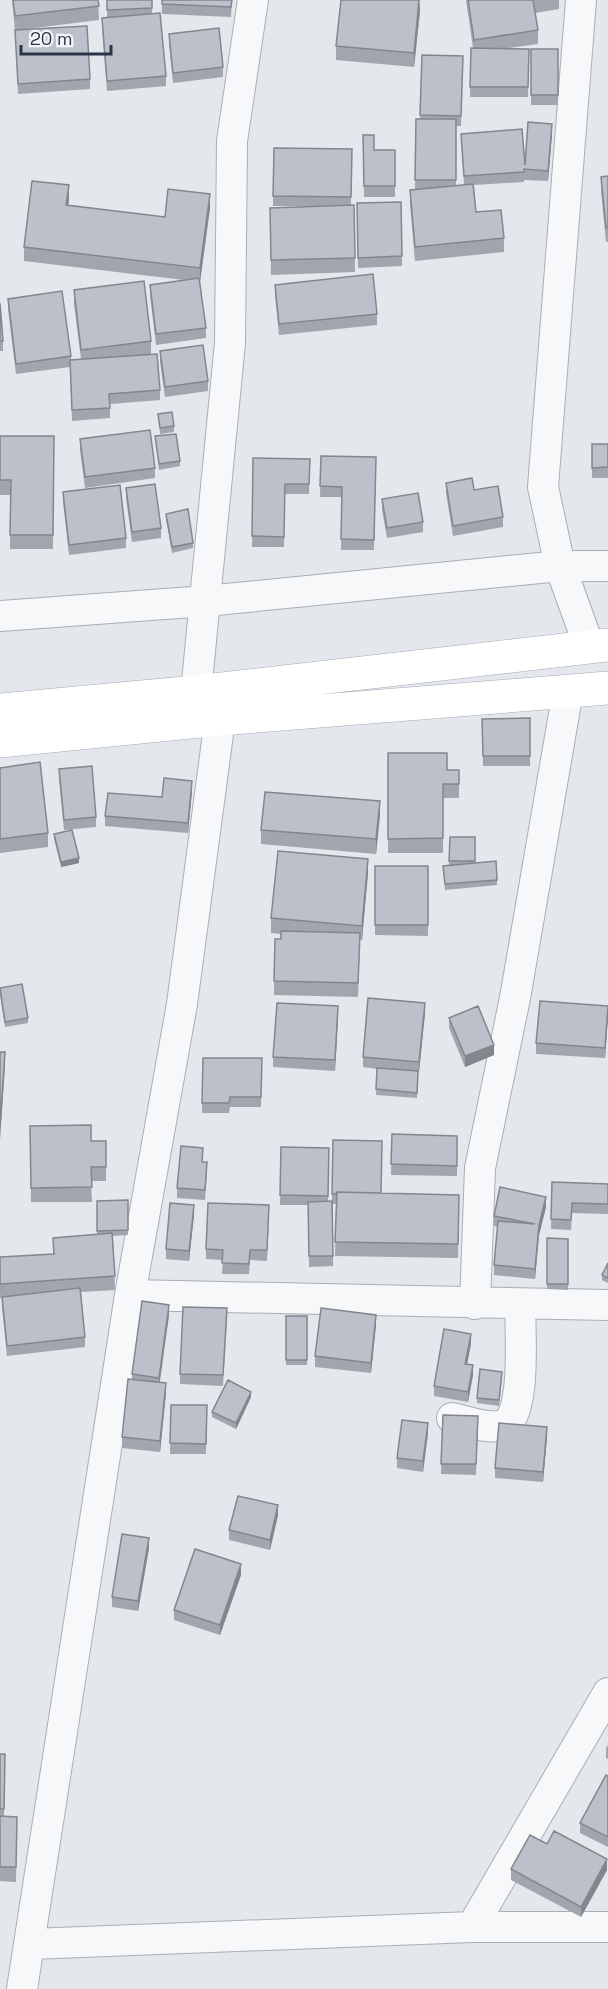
<svg xmlns="http://www.w3.org/2000/svg" width="608" height="1989" font-family="'Space Grotesk',sans-serif">
<style>
.lines{fill:none;stroke-linecap:round;stroke-linejoin:round}
.minor-casing{stroke:#a9aeb7;stroke-width:32}
.major-casing{stroke:#a3abb8;stroke-width:34}
.minor{stroke:#f7f8fa;stroke-width:30}
.major{stroke:#fff;stroke-width:33}
.wall{fill:#a1a5ae}
.shaded-wall{fill:#83868d}
.building{fill:#bbc0ca;stroke:#83868d;stroke-width:1.5}
</style>
<rect width="100%" height="100%" fill="#e4e7ec"/>
<g class="lines">
<g class="minor-casing">
<path id="minor" d="M581 0 543 487 560 566 589 646
M0 616 206 601 560 566H608
M196 692 230 343 232 141 253 0
M130 1295 608 1305
M475 1304 480 1168 515 998 568 691
M452 1418C467 1421 488 1430 503 1425 527 1418 520 1327 520 1304
M472 1927 608 1693
M31 1944 472 1927H608
M22 1989 130 1295 182 1004 220 719"/>
</g>
<g class="major-casing">
<path id="major" d="M0 710 196 692 608 645
M0 741 220 719 608 688"/>
</g>
<use href="#minor" class="minor"/>
<use href="#major" class="major"/>
</g>
<path class="wall" d="M12 0H98L99 20 18 30 90 79V89L18 94 15 30Z
M107 0H152V13L166 76V86L107 91 102 28V18H107Z
M162 0H232L231 17 162 14Z
M466 0H559V9L535 13 538 30V44L509 48 529 49 528 97H470L471 48H473Z
M420 11 414 67 336 60V46Z
M169 34 223 67V77L173 83 169 44Z
M531 49H558V105H531Z
M422 55 463 56 461 126H456V186L464 185 461 134 525 165 552 134 548 181 524 180V182L474 185 476 212 504 238V252L415 261 410 204V190L415 189 416 119H420Z
M363 135 374 150H395V197H364Z
M274 148 352 149 351 205H354L355 272 271 275 270 208 322 206H273Z
M608 176V242H606L601 191V177Z
M69 200 68 205 165 217 210 208 200 282 206 328V338L156 345 150 295V285L184 280 24 261V247Z
M401 202 402 266 358 268 357 203Z
M275 285 377 314V325L279 335 275 295Z
M74 290 151 341V355L160 390V400L110 404V418L72 421 70 367 16 374 8 309V299L71 356V360L81 359 74 304Z
M0 303 3 341V351H0Z
M160 351 208 381V391L165 397 160 362Z
M158 414 174 426V432L160 434Z
M0 436H54L53 549H10V495H0Z
M155 436 180 461V466L159 470Z
M80 439 155 468V478L85 488 80 450Z
M592 444H608V478H592Z
M321 456 376 457 374 550H341L342 497H320Z
M253 458 310 459 309 494H285L284 547H252Z
M446 483 474 490 503 517V527L453 536 446 493Z
M126 488 161 528V538L132 542 126 498Z
M63 492 126 538V548L69 555 63 502Z
M382 499 423 522V532L387 538 382 510Z
M166 514 193 543V548L172 553 166 519Z
M530 718V766H483L482 719Z
M388 753 447 770H459V798H443V853H388Z
M0 768 48 833V847L0 853Z
M59 769 96 817V827L64 830 59 780Z
M192 791 188 833 105 826V816L162 797Z
M380 815 376 854 261 844V830Z
M54 834 79 863 61 867 54 839Z
M450 837H475V863L497 880V885L445 890 443 866 449 865Z
M375 866H428V936L375 935Z
M368 873 362 940H360L358 997 274 995V981L281 934 271 933V918Z
M0 988 28 1018V1023L5 1027 0 995Z
M425 1013 419 1072H418L417 1098 376 1095 377 1069 363 1067V1057Z
M608 1016 605 1058 536 1054V1043Z
M338 1017 335 1071 273 1067V1057Z
M449 1018 494 1055 465 1067 449 1028Z
M203 1058H262L261 1107H230L229 1113H202Z
M30 1126 91 1141H106V1181H91L92 1202H31Z
M392 1134 457 1136V1176L391 1175Z
M333 1140 381 1193 459 1195 458 1258 335 1256 336 1204H333V1266L309 1267 308 1205H280L281 1147 329 1148 328 1201H332Z
M202 1162 207 1172 205 1200 177 1198V1188Z
M552 1182 608 1184V1214L572 1213 571 1230 551 1229Z
M128 1200V1235L113 1236 115 1290 81 1292 85 1337V1347L7 1356 2 1307V1298H0V1257L53 1254V1238L97 1235V1201Z
M546 1207 539 1235 535 1279 494 1275V1265L498 1227 494 1226V1216Z
M194 1215 189 1261 166 1259V1249Z
M269 1216 267 1261 250 1260 249 1274H222L223 1260 206 1259V1249Z
M547 1238 568 1239V1290L547 1289Z
M608 1263V1283L602 1280V1275Z
M169 1315 159 1382 166 1393 160 1452 122 1448V1437L132 1379V1374Z
M286 1316H307V1365H286Z
M227 1319 223 1386 180 1384V1374Z
M376 1325 371 1373 315 1367V1356Z
M471 1344 467 1364 473 1375 468 1402 434 1396V1386Z
M502 1377 499 1406 477 1403V1398Z
M251 1397 236 1429 212 1417V1412Z
M171 1405H207L206 1454H170Z
M443 1415 478 1416 476 1475 441 1474Z
M428 1433 423 1472 397 1468V1458Z
M547 1437 543 1482 495 1478V1468Z
M278 1515 270 1550 229 1540V1530Z
M149 1548 138 1611 112 1607V1597Z
M241 1575 220 1635 174 1620V1610Z
M608 1745V1759L606 1758V1748Z
M0 1754H5L4 1816 17 1817 16 1882 0 1881Z
M608 1776V1847L580 1833V1823Z
M547 1844 607 1870 581 1917 511 1880V1869Z"/>
<path class="shaded-wall" d="M420 0V11L414 67V53Z
M552 124V134L548 181V171Z
M69 185V200L66 219V205Z
M210 194V208L200 282V268Z
M192 781V791L188 833V823Z
M380 801V815L376 854V839Z
M79 858V863L61 867V862Z
M368 859V873L362 940V926Z
M425 1003V1013L419 1072V1062Z
M338 1006V1017L335 1071V1060Z
M608 1006V1016L605 1058V1048Z
M494 1045V1055L465 1067V1056Z
M5 1052V1066L0 1140V1126Z
M546 1197V1207L539 1235 535 1279V1269L539 1225Z
M194 1205V1215L189 1261V1251Z
M169 1305V1315L159 1388V1378Z
M376 1315V1325L371 1373V1363Z
M471 1334V1344L465 1374V1364Z
M473 1365V1375L468 1402V1392Z
M166 1383V1393L160 1452V1441Z
M251 1392V1397L236 1429V1423Z
M428 1423V1433L423 1472V1461Z
M547 1427V1437L543 1482V1472Z
M278 1505V1515L270 1550V1540Z
M149 1538V1548L138 1611V1601Z
M241 1564V1575L220 1635V1625Z
M607 1859V1870L581 1917V1907Z"/>
<path class="building" d="M13 0H98L99 6 15 16Z
M107 0H152V8L107 10Z
M162 0H232L231 7 162 4Z
M341 0H419L414 53 336 46Z
M468 0H533L538 30 474 40Z
M160 13 166 76 107 81 102 18Z
M87 26 90 79 18 84 15 30Z
M219 28 223 67 173 73 169 34Z
M471 48 529 49 528 87H470Z
M531 49H558V95H531Z
M422 55 463 56 461 116 420 115Z
M416 119H456V180H415Z
M528 122 552 124 548 171 524 169V172L464 176 461 134 522 129 525 165Z
M363 135H374V150H395V186H364Z
M274 148 352 149 351 197 273 196Z
M608 176V227L606 228 601 177Z
M32 181 69 185 66 205 165 217 168 189 210 194 200 268 24 247Z
M473 184 476 212 501 210 504 238 415 247 410 190Z
M401 202 402 256 358 258 357 203Z
M354 205 355 258 271 260 270 208Z
M373 274 377 314 279 324 275 285Z
M199 278 206 328 156 334 150 285Z
M144 281 151 341 81 350 74 290Z
M62 291 71 356 16 364 8 299Z
M0 303 3 341H0Z
M203 345 208 381 165 387 160 351Z
M157 354 160 390 109 394 110 408 72 410 70 360Z
M172 412 174 426 160 428 158 414Z
M150 430 155 468 85 477 80 439Z
M176 434 180 461 159 464 155 436Z
M0 436H54L53 535H10L11 480H0Z
M592 444H608V467L592 468Z
M321 456 376 457 374 540 341 539 342 487 320 486Z
M253 458 310 459 309 484H285L284 537 252 536Z
M472 478 474 490 498 486 503 517 453 526 446 483Z
M155 484 161 528 132 532 126 488Z
M120 485 126 538 69 545 63 492Z
M418 493 423 522 387 528 382 499Z
M188 509 193 543 172 547 166 514Z
M530 718V756H483L482 719Z
M388 753H447V770H459V784H443V838L388 839Z
M40 762 48 833 0 839V768Z
M92 766 96 817 64 820 59 769Z
M164 778 192 781 188 823 105 816 108 793 162 797Z
M265 792 380 801 376 839 261 830Z
M72 830 79 858 61 862 54 834Z
M450 837H475V861H449Z
M278 851 368 859 362 926 271 918Z
M496 861 497 880 445 884 443 866Z
M375 866H428V925H375Z
M281 931 360 933 358 983 274 981 275 939H281Z
M22 984 28 1018 5 1022 0 988Z
M368 998 425 1003 419 1062 363 1057Z
M540 1001 608 1006 605 1048 536 1043Z
M277 1003 338 1006 335 1060 273 1057Z
M478 1006 494 1045 465 1056 449 1018Z
M0 1052H5L0 1126Z
M203 1058H262L261 1097H230L229 1103H202Z
M377 1068 418 1071 417 1093 376 1089Z
M91 1125V1141H106V1167H91L92 1187 31 1188 30 1126Z
M392 1134 457 1136V1166L391 1164Z
M333 1140 382 1141 381 1193 337 1192 336 1194H332Z
M181 1146 203 1148 202 1162H207L205 1190 177 1188Z
M281 1147 329 1148 328 1196 280 1195Z
M552 1182 608 1184V1204L572 1203 571 1220 551 1219Z
M500 1187 546 1197 539 1225 535 1269 494 1265 498 1221 535 1224 494 1216Z
M337 1192 459 1195 458 1244 335 1242Z
M128 1200V1230L97 1231V1201Z
M332 1201 333 1256H309L308 1202Z
M170 1203 194 1205 189 1251 166 1249Z
M208 1203 269 1205 267 1250H250L249 1264 222 1263 223 1250 206 1249Z
M112 1233 115 1276 0 1284V1257L54 1254 53 1238Z
M547 1238 568 1239V1284H547Z
M608 1263V1278L602 1275Z
M80 1288 85 1337 7 1346 2 1297Z
M142 1301 169 1305 159 1378 132 1374Z
M183 1307 227 1308 223 1375 180 1374Z
M321 1308 376 1315 371 1363 315 1356Z
M286 1316H307V1360H286Z
M444 1329 471 1334 465 1364 473 1365 468 1392 434 1386Z
M480 1369 502 1372 499 1400 477 1398Z
M128 1379 166 1383 160 1441 122 1437Z
M228 1380 251 1392 236 1423 212 1412Z
M171 1405H207L206 1444 170 1443Z
M443 1415 478 1416 476 1464H441Z
M402 1420 428 1423 423 1461 397 1458Z
M499 1423 547 1427 543 1472 495 1468Z
M238 1496 278 1505 270 1540 229 1530Z
M122 1534 149 1538 138 1601 112 1597Z
M195 1549 241 1564 220 1625 174 1610Z
M0 1754H5L4 1809H0Z
M606 1775 608 1776V1837L580 1823Z
M0 1816 17 1817 16 1867H0Z
M554 1831 607 1859 581 1907 511 1869 530 1835 547 1844Z"/>
<path d="M21 45v9h90v-9" fill="none" stroke="#2b3445" stroke-width="3"/>
<text x="30" y="45" font-size="18" fill="#2b3445" stroke="#f4f6f9" stroke-width="4.5" paint-order="stroke">20 m</text>
</svg>
